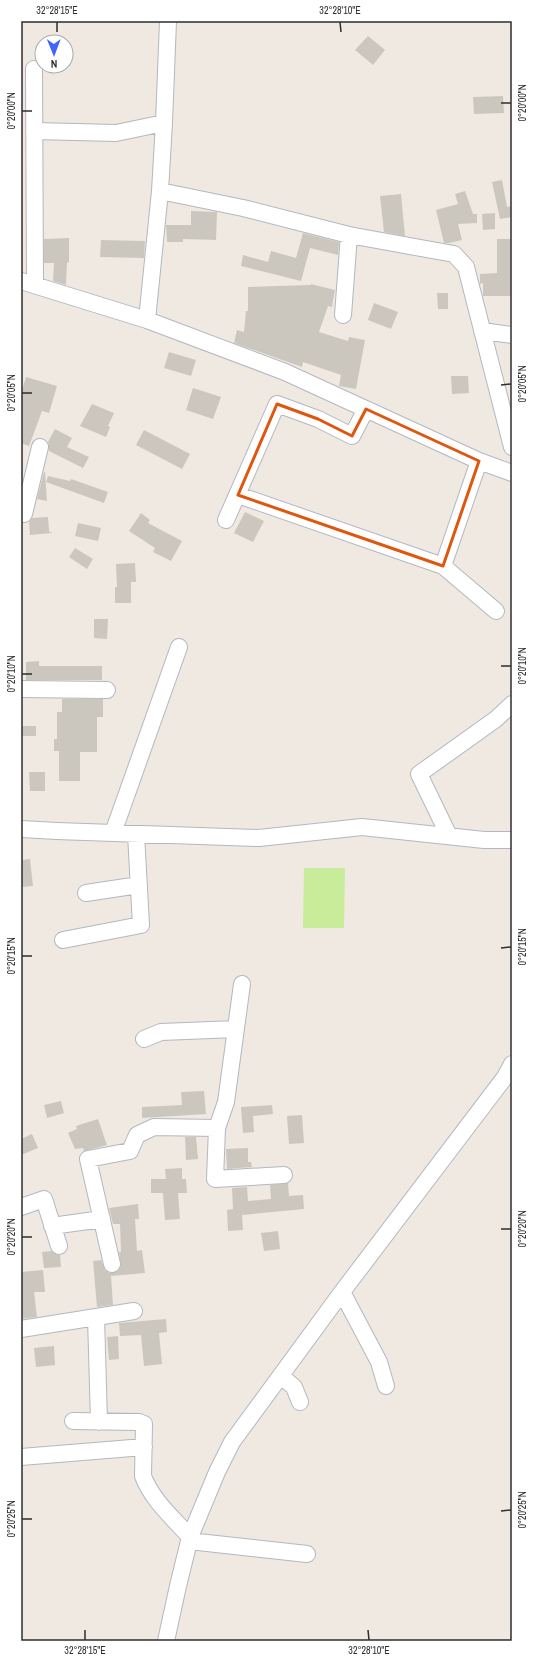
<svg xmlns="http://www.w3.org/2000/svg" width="533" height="1662" font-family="'Archivo Narrow',sans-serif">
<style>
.pitch{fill:#c9ec9a}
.building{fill:#cbc7bf}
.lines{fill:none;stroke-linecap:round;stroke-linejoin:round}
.minor-casing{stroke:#b4b7c1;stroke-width:18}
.minor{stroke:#fff;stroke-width:16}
.marked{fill:none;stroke:#df570e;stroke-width:3;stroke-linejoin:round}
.ticks{fill:none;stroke:#2e2e2e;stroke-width:1.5}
.neatline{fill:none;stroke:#2e2e2e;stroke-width:1.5}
.ticks-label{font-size:10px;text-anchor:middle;fill:#2e2e2e}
</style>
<rect width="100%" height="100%" fill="#efe9e1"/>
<path class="pitch" d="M304 868H345L344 928H303Z"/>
<path class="building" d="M368 36 385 50 373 65 355 50Z
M503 96 504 113 474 114 473 97Z
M502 180 507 207 512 206V217L500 219 492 182Z
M465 191 473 214H477V223L458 224 462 240 449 243H444L436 210 458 204 455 194Z
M401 194 405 236 384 232 380 196Z
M191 211 217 212 216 240 183 239V242H167L166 225H191Z
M495 213V229L483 230 482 214Z
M303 233 339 242 338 255 310 248 301 281 241 266 243 255 268 262 271 251 296 258Z
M69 238V262L67 263 66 285 53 281 54 263H44V239Z
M497 239H512V296H483V283L480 284V274L497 273Z
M101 240 145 241 144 258 100 257Z
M311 284 335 290 332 307 328 306 319 332 348 341 349 337 365 340 356 389 339 386 341 375 303 362 302 367 234 343 237 330 244 332 246 311H248V287L311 285Z
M437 293H448V309H438Z
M374 303 398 312 391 329 368 320Z
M169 352 196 360 191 376 164 368Z
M451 376H468L469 393 452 394Z
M26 377 57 386 49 413 42 411 29 446 21 443V393Z
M193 388 221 397 213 419 186 410Z
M92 404 114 413 108 426 110 427 106 437 80 426Z
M55 429 72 438 67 447 89 457 83 468 49 451V445L48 442Z
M144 430 190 454 182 469 136 445Z
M44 472H45L47 501 37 499Z
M48 476 70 481 71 479 108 492 104 503 46 482Z
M245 512 264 521 253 542 234 533Z
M141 513 150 520 148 523 182 541 171 561 153 552 155 548 129 531Z
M48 517 49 531 47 530 52 533 30 535 29 522 32 518Z
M78 523 101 528 98 541 75 536Z
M75 548 93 559 87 569 69 557Z
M135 563 136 582H131V603H115V587H117L116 564Z
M94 619H108L107 639 94 638Z
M39 661V666H102V680H26V662Z
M62 699H103V717H97V752H80V781H59V751H54V739H57V712H62Z
M21 726H36V736H21Z
M29 772H45V791H30Z
M30 859 33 886 21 887V860Z
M204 1091 206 1114 142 1118V1107L182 1105 181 1092Z
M61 1101 64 1113 47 1118 44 1105Z
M272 1105 273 1114 253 1116 254 1132 243 1133 241 1107Z
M302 1115 304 1143 289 1144 287 1116Z
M98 1119 107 1145 84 1151 83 1148 75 1149 68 1133 77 1129 76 1126Z
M32 1134 38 1148 21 1155V1139Z
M185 1137H196L198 1159 186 1160Z
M248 1148V1162H251L252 1167 227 1169 226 1149Z
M182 1168V1179H186L187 1193H178L180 1219 165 1220 163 1194 162 1193H151V1179H166L165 1169Z
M288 1183 289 1196 303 1195 304 1209 242 1215 243 1230 228 1231 227 1210 233 1209 232 1188 247 1187 248 1201 271 1199 270 1185Z
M138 1204 139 1219H135L137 1251 142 1250 145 1273 111 1276 113 1305 97 1307 93 1261 101 1260 105 1270 110 1273 118 1271 121 1266 119 1252H121L120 1224H113L109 1208Z
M278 1231 280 1249 264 1251 261 1233Z
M51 1251 57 1255H60L61 1267 44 1268 42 1252Z
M43 1270 45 1292H34L37 1317 21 1319V1272Z
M166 1319 167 1332 159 1333 162 1364 144 1366 141 1335 120 1336 119 1323Z
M118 1336 119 1359 109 1360 107 1337Z
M54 1346 55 1365 36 1367 34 1348Z"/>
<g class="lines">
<g class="minor-casing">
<path id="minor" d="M34 69 35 285
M34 131 116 133 164 123
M160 191 243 208 349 235 454 254 466 267 512 447
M21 281 147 320 285 372 479 461 512 473
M343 315 349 235
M147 320 160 191 164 123 168 21
M482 331 512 335
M238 495 443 566 496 611
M21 514H24L40 447
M226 520 277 404 318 419 352 436 366 409
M443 566 479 461
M21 689 107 690
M21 829 57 831 259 838 362 827 484 840H512
M113 833 179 647
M449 836 419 774 496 719 512 704
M86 893 139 885
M63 940 141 925 136 834
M242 984 226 1102 217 1128 215 1179 284 1175
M144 1039 161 1032 236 1029
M21 1207 44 1199 59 1246
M52 1226 102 1219
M112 1264 88 1159 130 1151 137 1135 154 1127 217 1128
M342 1292 379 1362 386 1386
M96 1317 99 1422
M21 1329 134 1311
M281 1376 294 1387 300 1402
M73 1421 139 1422 144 1424 143 1476C152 1500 173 1518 190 1537
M21 1457 144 1447
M189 1541 307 1554
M166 1641 178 1586 190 1537 217 1472 232 1442 342 1292 505 1077 512 1064"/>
</g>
<use href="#minor" class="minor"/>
</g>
<path class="marked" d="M277 404 318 419 352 436 366 409 479 461 443 566 238 495Z"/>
<path class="ticks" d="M57 22V32M340 22 341 32M501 103H511M22 111H32M501 385 511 384M22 393H32M501 666H511M22 674H32M501 948 511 947M22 956H32M501 1229H511M22 1237H32M501 1511 511 1510M22 1519H32M85 1630V1640M368 1630 369 1640"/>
<rect width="533" height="1662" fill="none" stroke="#ffffff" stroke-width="44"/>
<g transform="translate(54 54) rotate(179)"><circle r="19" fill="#ffffff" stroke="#ababab"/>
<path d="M0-3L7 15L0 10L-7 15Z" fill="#4264fb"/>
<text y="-6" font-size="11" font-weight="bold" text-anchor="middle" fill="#2e2e2e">N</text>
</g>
<rect x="22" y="22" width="489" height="1618" class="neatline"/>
<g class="ticks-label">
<text x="57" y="14">32°28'15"E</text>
<text x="340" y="14">32°28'10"E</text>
<text transform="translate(522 103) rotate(-90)" y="4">0°20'00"N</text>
<text transform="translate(11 111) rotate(-90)" y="4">0°20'00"N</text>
<text transform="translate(522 384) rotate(-90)" y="4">0°20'05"N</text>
<text transform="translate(11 393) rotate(-90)" y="4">0°20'05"N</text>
<text transform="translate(522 666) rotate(-90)" y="4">0°20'10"N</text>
<text transform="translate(11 674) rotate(-90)" y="4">0°20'10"N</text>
<text transform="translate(522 947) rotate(-90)" y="4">0°20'15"N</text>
<text transform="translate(11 956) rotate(-90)" y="4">0°20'15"N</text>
<text transform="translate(522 1229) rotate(-90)" y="4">0°20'20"N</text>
<text transform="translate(11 1237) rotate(-90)" y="4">0°20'20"N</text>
<text transform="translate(522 1510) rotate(-90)" y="4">0°20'25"N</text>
<text transform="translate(11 1519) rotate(-90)" y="4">0°20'25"N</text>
<text x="85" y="1654">32°28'15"E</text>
<text x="369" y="1654">32°28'10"E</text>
</g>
</svg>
